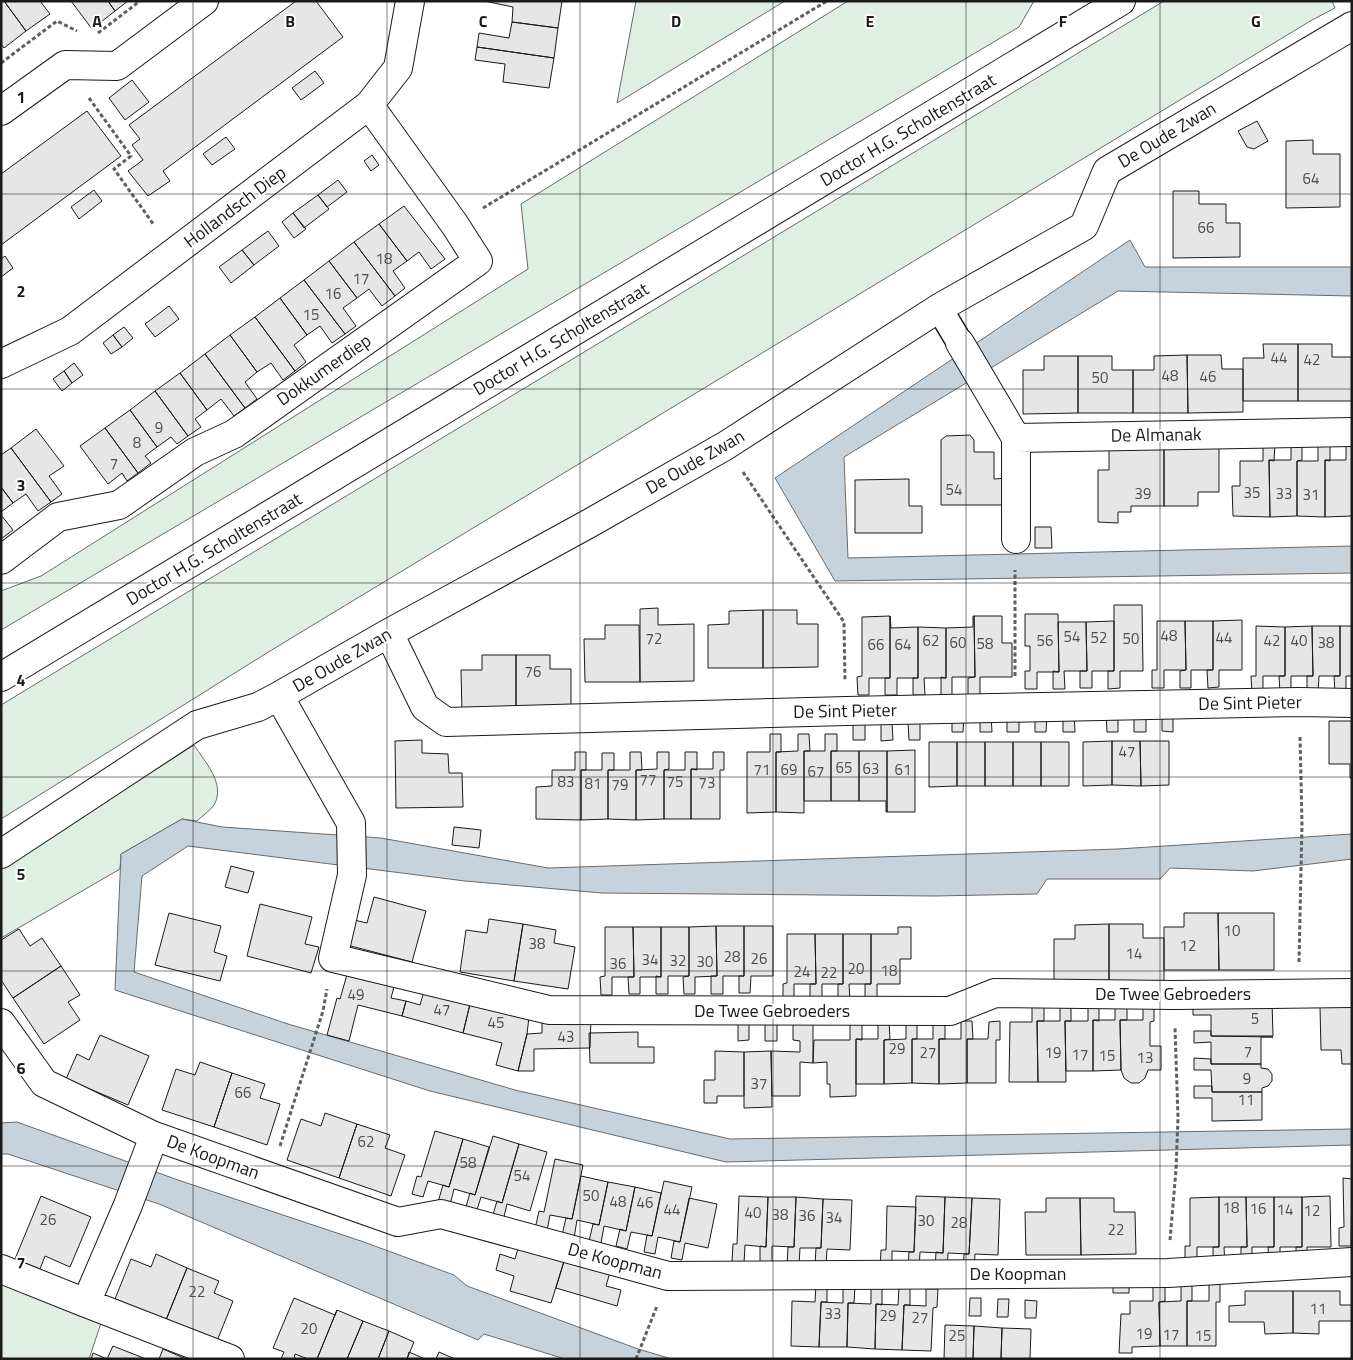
<svg xmlns="http://www.w3.org/2000/svg" width="1353" height="1360" font-family="'Titillium Web',sans-serif">
<style>
.green{fill:#e0efe3;stroke:#6a6a6a}
.water{fill:#c6d2dc;stroke:#6a6a6a}
.building{fill:#e6e6e6;stroke:#1a1a1a}
.lines{fill:none;stroke-linecap:round;stroke-linejoin:round}
.pedestrian-casing{stroke:#1a1a1a;stroke-width:28}
.minor-casing{stroke:#1a1a1a;stroke-width:30}
.secondary-casing{stroke:#1a1a1a;stroke-width:30}
.path{stroke:#5f5f5f;stroke-width:3;stroke-dasharray:4 2.5;stroke-linecap:butt}
.pedestrian{stroke:#fff;stroke-width:25}
.minor{stroke:#fff;stroke-width:28}
.secondary{stroke:#fff;stroke-width:28}
.grid{fill:none;stroke:#1a1a1a;stroke-width:1;stroke-opacity:0.55}
.labels{text-anchor:middle;stroke-width:4;stroke-linejoin:round;paint-order:stroke}
.number-label{font-size:15px;fill:#4d4d4d}
.street-label{font-size:18px;fill:#1a1a1a;stroke:#fff}
.grid-label{font-size:16px;text-anchor:middle;font-weight:bold;fill:#1a1a1a;stroke:#fff;stroke-width:4;stroke-linejoin:round;paint-order:stroke}
</style>
<rect width="100%" height="100%" fill="#fff"/>
<path class="green" d="M636 1H785L617 103Z
M848 1H1034L1019 27 1 630V591L41 576 528 269 521 204Z
M1164 1H1332L1335 8 1312 20 270 651 1 819V705Z
M194 745C205 762 226 784 214 805 210 811 202 816 197 821L182 819 121 854 120 869 1 938V868Z
M1 1275 103 1317 89 1359H1Z"/>
<path class="water" d="M1130 240 1145 267H1352V296L1118 291 844 457 848 558 1352 546V573L835 581 775 478Z
M182 819 222 827 381 838 548 868 1118 849 1352 834V859L1253 871 1170 868 1160 879H1047L1037 894 935 896 602 893 465 881 188 846 142 876 134 972 288 1024 515 1090 730 1139 1352 1129V1145L726 1162 430 1091 115 990 121 854Z
M17 1122 178 1180 361 1241 454 1275 467 1286 638 1349 672 1359H565L484 1334 478 1340 159 1204 8 1154H1V1123Z"/>
<path class="building" d="M1 1H4L26 31 4 48 1 44Z
M4 1H40L50 14 26 31Z
M71 1H108L115 11 92 29Z
M108 1H128L115 11Z
M296 1H316L343 37 163 171 170 181 148 196 128 171 143 160 132 145 140 139 129 125Z
M484 1H562L558 28 512 22 513 7Z
M512 22 558 28 554 58 477 47 479 33 509 38Z
M477 47 554 58 549 88 503 82 505 64 475 60Z
M315 71 324 83 301 100 292 88Z
M132 80 149 102 125 120 109 98Z
M87 111 121 156 1 245V174Z
M1257 121 1268 141 1254 149 1247 147 1238 131Z
M226 137 235 149 212 165 203 154Z
M1313 140V154H1340V207L1286 208V141Z
M372 155 379 165 371 171 364 161Z
M338 180 347 192 327 207 318 195Z
M94 190 102 201 79 219 71 207Z
M1173 191H1199V204H1226V223H1240V257L1173 258Z
M318 195 329 209 304 228 293 213Z
M404 206 445 259 431 269 419 252 407 261 379 224Z
M293 213 306 229 294 238 282 222Z
M379 224 407 261 393 271 405 288 395 296 354 242Z
M268 231 279 246 254 265 242 250Z
M354 242 395 296 382 306 369 289 357 298 329 261Z
M242 250 254 265 231 283 219 267Z
M5 256 13 268 1 277V259Z
M329 261 357 298 343 308 356 326 345 334 304 280Z
M304 280 345 334 332 343 320 326 307 335 280 298Z
M280 298 307 335 294 345 306 362 295 371 255 317Z
M169 306 179 319 155 337 145 324Z
M255 317 295 371 283 380 271 363 257 372 230 335Z
M124 327 133 338 122 347 113 335Z
M113 335 122 347 111 354 103 343Z
M230 335 257 372 245 382 257 399 245 408 205 354Z
M1263 344H1298V401H1243V358H1264Z
M1298 344H1332V357H1352V401H1298Z
M205 354 245 408 234 416 221 399 207 410 180 373Z
M1187 355 1188 413H1133V370H1154V356Z
M1187 355H1221L1222 369H1243V412L1188 413Z
M1044 356H1078V413L1023 414V370H1044Z
M1078 356H1112V370H1133V413H1078Z
M74 363 83 375 72 383 64 371Z
M64 371 72 383 62 391 53 379Z
M180 373 207 410 195 419 201 427 188 436 155 391Z
M155 391 188 436 177 444 171 437 157 447 130 410Z
M130 410 157 447 145 456 151 463 138 473 105 428Z
M105 428 138 473 127 481 122 473 108 484 80 446Z
M36 429 64 466 49 476 62 494 51 502 11 448Z
M970 435 974 440V452H994V479L1008 478V505H941V440L946 436Z
M1263 443H1275L1274 461 1269 460 1270 517 1233 516 1232 486H1240V461H1263Z
M1291 443H1302V460L1297 461V516L1270 517 1269 460H1291Z
M1318 443H1330V461L1325 460V517L1297 516V461H1318Z
M1346 443H1352V516L1325 517V460H1346Z
M11 448 51 502 38 511 26 494 13 503 1 487V455Z
M1109 448H1164V506H1131V512H1118V523L1098 522V470H1109Z
M1164 448H1219V492H1198V506H1164Z
M909 479V506H922V533H855V480Z
M1 487 13 503 1 512Z
M1 515 13 530 1 539Z
M1035 527H1051L1052 548H1035Z
M1114 605H1142L1143 671H1120V688L1108 689V671H1114Z
M658 608V625L694 624V681L640 682V609Z
M763 610V668H708V625L729 624V611Z
M763 610H797V624H818V667L763 668Z
M1025 614H1058L1059 672H1037V689H1025V671H1030V646H1025Z
M890 616 891 628 918 627V678H897V695H885V678H890Z
M890 616V678H869V695H858L857 677 862 676V617Z
M973 616H974L975 677H952V695H941V677L946 678V628L973 627Z
M974 616H1002V643H1012V677H980V695H968V678L975 677Z
M1242 620V670H1219V687L1208 688 1207 670H1213V621Z
M1114 621V671H1092V688H1080V671H1087L1086 622Z
M1157 621H1185L1186 670H1164V688H1152V670H1157Z
M1185 621H1213V670H1191V688H1180V671L1186 670Z
M1058 622H1086L1087 671H1064L1065 689H1053V671L1059 672Z
M605 625H639L640 682H585L584 639H605Z
M1256 626 1285 627V676H1263V694H1252L1251 676H1256Z
M1312 626 1313 676H1291V693H1280L1279 676H1285V627Z
M1312 626H1340V676H1319L1318 694H1307V676H1313Z
M1340 626H1352V676H1346V693H1335L1334 676H1340Z
M918 627 946 628V678H924L925 695H913V678H918Z
M482 655H516V713H462L461 670H482Z
M516 655H550V669H571V712L516 713Z
M1074 713 1075 732H1063V714Z
M1162 713H1173V732L1162 731Z
M952 714H964L963 732H952Z
M980 714H991L992 732H980Z
M1007 714H1019V732H1007Z
M1035 714H1047L1046 732H1035Z
M1106 714H1118V732H1107Z
M1134 714H1146V732H1134Z
M1329 721H1352V778H1350V764H1329Z
M853 722 865 723V740H853Z
M908 722H920V740H909Z
M881 723H892L893 740 881 741Z
M770 734H781V752H776V812L747 813V752H770Z
M798 734H809L810 751H804V813L776 812V752L798 751Z
M825 734H837V751H831V801H804V751H825Z
M422 740V753L448 754 449 773H462L463 807 396 808 395 741Z
M1112 741V785L1083 786V742Z
M1112 741H1140L1141 786 1112 785Z
M1140 741H1169V785L1141 786Z
M929 742H957V786L929 787Z
M957 742H985V786H957Z
M985 742H1013V786H985Z
M1013 742H1041V786H1013Z
M1041 742H1069V786H1041Z
M915 750V812H887V751Z
M831 751H859V801H831Z
M859 751H887V812H886V801H859Z
M575 752H586V770H581V820L536 819V787L552 786V770H575Z
M630 752H641L642 770H636V820L608 819V770H630Z
M657 752H669V769L664 770V819L636 820V770L657 769Z
M685 752H697V770L691 769V819H664V770H685Z
M713 752H724V770H720V819H691V769H713Z
M602 753H614V770H608V819L581 820V770H602Z
M454 827 481 830 479 848 452 845Z
M231 866 254 872 248 893 225 887Z
M374 897 426 911 412 962 347 945 354 920 367 923Z
M260 904 312 917 305 944 319 947 311 973 247 956Z
M169 913 221 926 214 952 227 956 220 981 155 965Z
M1184 913H1218L1219 970H1164V927H1184Z
M1218 913H1274V970H1219Z
M489 919 523 924 514 981 460 972 466 930 487 933Z
M523 924 556 930 554 943 575 947 568 989 514 981Z
M1109 924V982H1054V939H1075V925Z
M1109 924H1143V938H1164V981L1109 982Z
M716 926H744V976H723V994H711V976H717Z
M716 926 717 976 695 977V994H684L683 977 689 976V927Z
M744 926H773V976H751L750 993H739V976H744Z
M605 927H633L634 977H612V995H601L600 977 605 976Z
M633 927H661V977H640V994H629L628 977H634Z
M661 927H689V976H668V994H656V976L661 977Z
M898 927H911V959H900V984H877V1001H865V984H871V934H898Z
M19 929 30 946 42 938 61 966 13 998 1 980V940Z
M787 934H815L816 984H794V1001H783V984L787 983Z
M815 934H843V984H822V1001H810V984H816Z
M843 934H871V984H849L850 1001H838V984H843Z
M61 966 80 995 68 1002 80 1020 44 1044 13 998Z
M348 971 395 983 391 998 406 1001 402 1016 358 1005 349 1041 327 1035 337 998 340 999Z
M424 991 470 1004 463 1033 402 1016 406 1001 420 1005Z
M1272 1001 1273 1036H1211V1015H1193V1003Z
M1088 1003H1099V1021L1093 1020V1071H1066L1065 1021H1088Z
M1115 1003H1127V1020H1120L1121 1070 1093 1071V1020H1115Z
M1143 1003H1154V1021L1150 1022V1046H1161V1070H1148L1145 1078 1139 1083H1131L1124 1078 1121 1070 1120 1020H1143Z
M470 1004 529 1017 527 1034 518 1071 496 1065 502 1043 463 1033Z
M1032 1004H1044V1021H1037L1038 1082H1009L1010 1022H1032Z
M1060 1004H1071V1021H1065L1066 1082H1038L1037 1021H1060Z
M1320 1007H1352V1064H1342L1341 1050H1321Z
M591 1018 590 1048 534 1049V1071H518L527 1034 542 1033V1019Z
M961 1021H972L973 1039H967V1083L939 1084V1039H961Z
M1000 1021V1040H996V1083H967V1039H988L989 1022Z
M749 1022V1040L738 1041V1023Z
M850 1022H862V1040L856 1039V1096L830 1097V1084H827V1062L813 1063 814 1040H850Z
M878 1022H889L890 1039 884 1040V1084H856V1039H878Z
M906 1022H917V1039H912V1083L884 1084V1040L906 1039Z
M933 1022H945V1039H939V1084L912 1083V1039H933Z
M765 1023H777V1041H765Z
M793 1023H813V1063L800 1062V1096H772L771 1051 800 1052V1041L793 1040Z
M1194 1031H1211V1036L1273 1037H1261V1064H1211V1042L1194 1043Z
M638 1032V1047H654V1063H590L589 1033Z
M100 1035 149 1056 128 1105 66 1079 77 1054 89 1060Z
M715 1051 744 1052V1096H717V1103H704V1080H715Z
M771 1051 772 1107 744 1108V1052Z
M1194 1058 1211 1059V1064H1261V1068L1268 1069 1272 1074V1081L1268 1086 1262 1088V1092H1212L1211 1070H1194Z
M200 1062 232 1073 214 1127 162 1110 176 1069 195 1075Z
M232 1073 265 1084 260 1098 280 1104 267 1145 214 1127Z
M1194 1086H1212V1092H1262V1120L1212 1121V1098H1194Z
M325 1113 357 1124 339 1178 287 1160 301 1119 321 1126Z
M357 1124 390 1135 385 1148 405 1155 391 1196 339 1178Z
M435 1131 463 1139 449 1187 428 1181 423 1197 412 1194 417 1176 421 1177Z
M493 1136 519 1144 502 1203 481 1197 476 1213 465 1210 470 1193 475 1195Z
M463 1139 489 1147 475 1195 454 1189 450 1205 438 1202 443 1185 449 1187Z
M519 1144 547 1152 530 1211 507 1204 503 1221 492 1218 497 1201 502 1203Z
M555 1159 583 1165 572 1219 550 1215 547 1231 535 1229 539 1211 544 1212Z
M581 1176 608 1182 599 1225 577 1220 574 1238 562 1235 566 1218 572 1219Z
M1343 1178 1352 1179 1351 1246H1339V1228L1344 1227Z
M664 1181 692 1187 680 1242 658 1237 655 1254 644 1252 647 1235 652 1236Z
M608 1182 635 1187 626 1231 604 1226 601 1243 589 1241 593 1224 599 1225Z
M635 1187 661 1193 652 1236 631 1232 627 1249 616 1246 620 1229 626 1231Z
M41 1196 91 1217 70 1267 45 1256 40 1269 15 1259Z
M739 1196 768 1197 766 1247 745 1245 744 1263 732 1262 733 1244H737Z
M916 1196 945 1197 943 1253 920 1252 919 1270 908 1269 909 1252H914Z
M1330 1196 1331 1247H1307L1308 1264H1296V1247H1302V1197Z
M768 1197H796L794 1247 772 1246V1264L760 1263V1246L766 1247Z
M796 1197 823 1199 821 1248H800L799 1265H787L788 1247H794Z
M945 1197 972 1198 969 1254 948 1253 947 1271 935 1270 936 1252 943 1253Z
M1219 1197V1247H1197V1265H1185V1246H1190V1198Z
M1219 1197H1246L1247 1247H1224L1225 1265H1213V1247H1219Z
M1246 1197H1274V1247H1252V1264H1241V1247H1247Z
M1274 1197H1302V1247H1280V1264H1269L1268 1247H1274Z
M689 1198 717 1204 708 1248 685 1243 682 1260 671 1258 674 1241 680 1242Z
M972 1198 1000 1199 998 1255 975 1254 974 1272 963 1271 964 1254H969Z
M1046 1198H1080L1081 1255H1026L1025 1212H1046Z
M1080 1198H1114V1212H1135L1136 1254 1081 1255Z
M823 1199 852 1200 850 1250 827 1249 826 1266 815 1265 816 1248H821Z
M887 1206 916 1207 914 1252 892 1251V1268H880L881 1250H886Z
M519 1245 565 1258 551 1303 510 1291 514 1276 496 1270 500 1254 515 1259Z
M156 1254 187 1268 166 1320 115 1299 131 1259 151 1267Z
M565 1258 610 1272 606 1286 621 1290 617 1306 556 1288Z
M187 1268 219 1281 214 1293 233 1301 217 1341 166 1320Z
M1113 1283 1129 1284V1293H1113Z
M816 1284 827 1285V1302H821L819 1347 791 1346 792 1301 815 1302Z
M1153 1284H1165V1301L1159 1302 1160 1346 1132 1347V1353H1119L1121 1314H1130V1301H1153Z
M1181 1284H1192V1301H1187V1346H1160L1159 1302 1181 1301Z
M1209 1284H1220V1302H1216V1346H1187V1301H1209Z
M843 1286H855L854 1303H848L847 1347H819L821 1302 843 1303Z
M871 1286 882 1287V1305L876 1304 875 1349 847 1347 848 1303 871 1304Z
M899 1287 910 1288V1305H904L902 1350 875 1349 876 1304 898 1305Z
M926 1289H938L937 1307 933 1308 931 1351 902 1350 904 1305 926 1306Z
M1245 1291H1293V1333L1265 1334 1264 1322H1229V1306L1245 1305Z
M1293 1291H1340V1305H1352V1321H1319V1334L1293 1333Z
M294 1298 335 1315 337 1310 317 1359H308L295 1354 294 1359H281L284 1352 273 1348Z
M970 1298H981V1316H969Z
M998 1299H1009L1008 1317H997Z
M1025 1300 1037 1301 1036 1318H1025Z
M337 1310 363 1321 347 1359H317Z
M363 1321 389 1331 378 1359H347Z
M945 1325 974 1326 973 1359H944Z
M974 1326 1002 1328 1001 1359H973Z
M1002 1328 1031 1329 1030 1359H1001Z
M389 1331 414 1342 407 1359H378Z
M113 1346 146 1359H91L93 1353 107 1359Z
M163 1349 186 1359H159Z
M409 1352 425 1359H407Z
M439 1352 455 1359H436Z"/>
<g class="lines">
<g class="pedestrian-casing">
<path id="pedestrian" d="M939 308 960 343"/>
</g>
<g class="minor-casing">
<path id="minor" d="M1 111 65 65 117 66 204 1
M960 343 1016 438 1352 432
M1 364 70 331 369 105 398 68 410 1
M1016 539V438
M1 560 58 517 119 505 195 452 234 434 478 261 455 225 369 105
M389 633 425 707 446 722 846 711 1299 702 1352 703
M279 696 351 823 352 875 333 958 549 1010 950 1011 995 993 1174 995 1352 993
M1 854 197 725 258 707 279 696 389 633 590 523 725 446 939 308 1084 226 1107 171 1352 26
M1 1023 44 1083 154 1136 398 1222 441 1214 668 1276 1168 1273 1352 1262
M154 1136 128 1205 86 1303 230 1359
M1 1269 86 1303"/>
</g>
<g class="secondary-casing">
<path id="secondary" d="M1 677 1121 1"/>
</g>
<path class="path" d="M98 33 140 1
M1 63 57 21 77 31
M89 98 131 156 114 169 154 225
M483 208 827 1
M743 472 844 622 845 680
M1015 676V570
M1299 962 1302 824 1300 735
M280 1146 323 1011 327 989
M1170 1240 1176 1170 1178 1118 1175 1027
M636 1359 657 1306"/>
<use href="#pedestrian" class="pedestrian"/>
<use href="#minor" class="minor"/>
<use href="#secondary" class="secondary"/>
</g>
<path class="grid" d="M193 1V1359M387 1V1359M580 1V1359M773 1V1359M966 1V1359M1160 1V1359M1 194H1352M1 389H1352M1 583H1352M1 777H1352M1 971H1352M1 1166H1352"/>
<g class="labels">
<g class="number-label">
<text x="1311" y="184">64</text>
<text x="1206" y="233">66</text>
<text x="384" y="264">18</text>
<text x="361" y="284">17</text>
<text x="333" y="299">16</text>
<text x="311" y="320">15</text>
<text x="1279" y="363">44</text>
<text x="1312" y="365">42</text>
<text x="1170" y="381">48</text>
<text x="1208" y="382">46</text>
<text x="1100" y="383">50</text>
<text x="159" y="433">9</text>
<text x="137" y="448">8</text>
<text x="114" y="469">7</text>
<text x="954" y="495">54</text>
<text x="1252" y="498">35</text>
<text x="1143" y="499">39</text>
<text x="1284" y="499">33</text>
<text x="1311" y="500">31</text>
<text x="1169" y="641">48</text>
<text x="1072" y="642">54</text>
<text x="1099" y="643">52</text>
<text x="1224" y="643">44</text>
<text x="654" y="644">72</text>
<text x="1131" y="644">50</text>
<text x="931" y="646">62</text>
<text x="1045" y="646">56</text>
<text x="1272" y="646">42</text>
<text x="1299" y="646">40</text>
<text x="958" y="648">60</text>
<text x="1326" y="648">38</text>
<text x="985" y="649">58</text>
<text x="876" y="650">66</text>
<text x="903" y="650">64</text>
<text x="533" y="677">76</text>
<text x="1127" y="757">47</text>
<text x="844" y="773">65</text>
<text x="871" y="774">63</text>
<text x="762" y="775">71</text>
<text x="789" y="775">69</text>
<text x="903" y="775">61</text>
<text x="816" y="777">67</text>
<text x="648" y="785">77</text>
<text x="566" y="787">83</text>
<text x="675" y="787">75</text>
<text x="707" y="788">73</text>
<text x="593" y="789">81</text>
<text x="620" y="790">79</text>
<text x="1232" y="936">10</text>
<text x="537" y="949">38</text>
<text x="1188" y="951">12</text>
<text x="1134" y="959">14</text>
<text x="732" y="962">28</text>
<text x="759" y="964">26</text>
<text x="650" y="965">34</text>
<text x="678" y="966">32</text>
<text x="705" y="967">30</text>
<text x="618" y="969">36</text>
<text x="856" y="974">20</text>
<text x="889" y="976">18</text>
<text x="802" y="977">24</text>
<text x="829" y="978">22</text>
<text x="356" y="1000">49</text>
<text x="442" y="1015">47</text>
<text x="1255" y="1024">5</text>
<text x="496" y="1028">45</text>
<text x="566" y="1042">43</text>
<text x="897" y="1054">29</text>
<text x="1248" y="1057">7</text>
<text x="928" y="1058">27</text>
<text x="1053" y="1058">19</text>
<text x="1080" y="1060">17</text>
<text x="1107" y="1061">15</text>
<text x="1145" y="1063">13</text>
<text x="1247" y="1084">9</text>
<text x="759" y="1089">37</text>
<text x="243" y="1098">66</text>
<text x="1246" y="1105">11</text>
<text x="366" y="1147">62</text>
<text x="468" y="1168">58</text>
<text x="522" y="1181">54</text>
<text x="591" y="1201">50</text>
<text x="618" y="1207">48</text>
<text x="645" y="1208">46</text>
<text x="1231" y="1213">18</text>
<text x="1258" y="1214">16</text>
<text x="672" y="1215">44</text>
<text x="1285" y="1215">14</text>
<text x="1312" y="1216">12</text>
<text x="753" y="1218">40</text>
<text x="780" y="1220">38</text>
<text x="807" y="1221">36</text>
<text x="834" y="1223">34</text>
<text x="48" y="1225">26</text>
<text x="926" y="1226">30</text>
<text x="959" y="1228">28</text>
<text x="1116" y="1235">22</text>
<text x="197" y="1297">22</text>
<text x="1318" y="1314">11</text>
<text x="833" y="1319">33</text>
<text x="888" y="1321">29</text>
<text x="920" y="1323">27</text>
<text x="309" y="1334">20</text>
<text x="1144" y="1339">19</text>
<text x="1171" y="1340">17</text>
<text x="957" y="1341">25</text>
<text x="1203" y="1341">15</text>
</g>
<g class="street-label">
<text transform="translate(908 130) rotate(-31)" y="6">Doctor H.G. Scholtenstraat</text>
<text transform="translate(1167 135) rotate(-31)" y="6">De Oude Zwan</text>
<text transform="translate(235 207) rotate(-37)" y="6">Hollandsch Diep</text>
<text transform="translate(561 339) rotate(-31)" y="6">Doctor H.G. Scholtenstraat</text>
<text transform="translate(324 370) rotate(-35)" y="6">Dokkumerdiep</text>
<text transform="translate(1156 435) rotate(-1)" y="6">De Almanak</text>
<text transform="translate(695 462) rotate(-30)" y="6">De Oude Zwan</text>
<text transform="translate(214 549) rotate(-31)" y="6">Doctor H.G. Scholtenstraat</text>
<text transform="translate(342 660) rotate(-30)" y="6">De Oude Zwan</text>
<text transform="translate(1250 703) rotate(-1)" y="6">De Sint Pieter</text>
<text transform="translate(845 711) rotate(-1)" y="6">De Sint Pieter</text>
<text x="1173" y="1000">De Twee Gebroeders</text>
<text x="772" y="1017">De Twee Gebroeders</text>
<text transform="translate(213 1157) rotate(20)" y="6">De Koopman</text>
<text transform="translate(615 1261) rotate(15)" y="6">De Koopman</text>
<text x="1018" y="1280">De Koopman</text>
</g>
</g>
<g class="grid-label">
<text x="97" y="27">A</text>
<text x="290" y="27">B</text>
<text x="483" y="27">C</text>
<text x="676" y="27">D</text>
<text x="870" y="27">E</text>
<text x="1063" y="27">F</text>
<text x="1256" y="27">G</text>
<text x="21" y="103">1</text>
<text x="21" y="297">2</text>
<text x="21" y="491">3</text>
<text x="21" y="686">4</text>
<text x="21" y="880">5</text>
<text x="21" y="1074">6</text>
<text x="21" y="1269">7</text>
</g>
<rect width="1353" height="1360" fill="none" stroke="#1a1a1a" stroke-width="5"/>
</svg>
